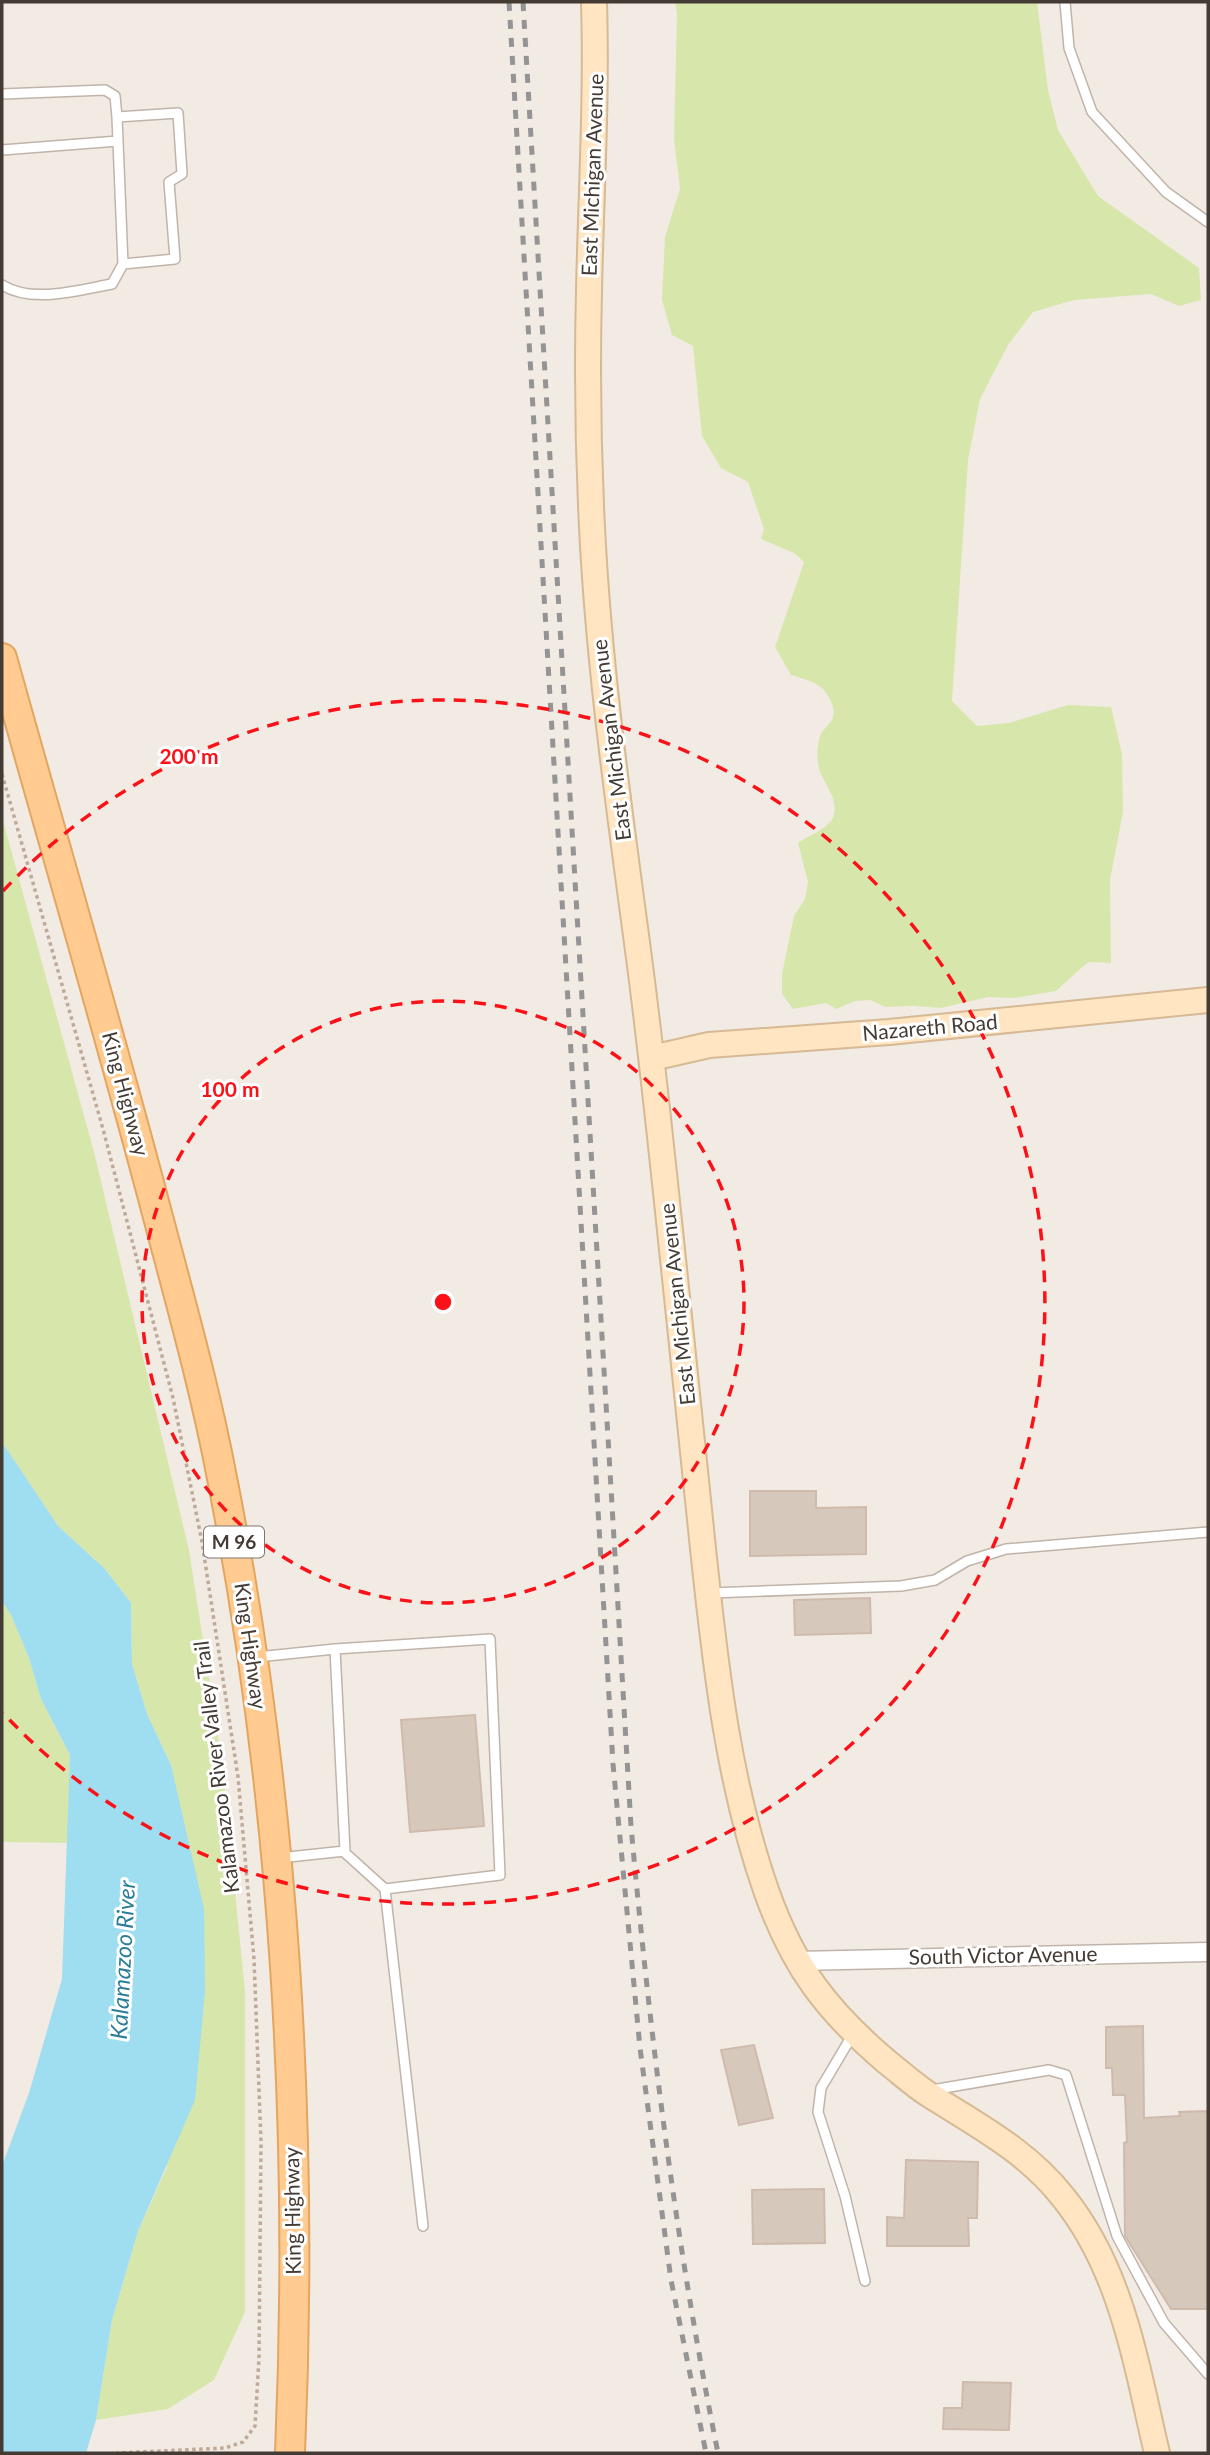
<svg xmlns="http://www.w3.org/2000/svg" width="1210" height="2455" font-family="Lato,sans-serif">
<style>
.green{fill:#d7e7ac}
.water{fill:#9fddf0}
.building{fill:#d7c8bc;stroke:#cebbad;stroke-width:2}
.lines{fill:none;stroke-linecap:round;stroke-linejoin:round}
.lane-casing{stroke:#c0b4aa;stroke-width:12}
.street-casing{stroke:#c0b4aa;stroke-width:21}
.secondary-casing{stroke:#d6b995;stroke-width:28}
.primary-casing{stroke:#e4a560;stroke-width:32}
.path{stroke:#bfaa98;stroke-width:3.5;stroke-dasharray:3.5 3.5;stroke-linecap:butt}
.lane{stroke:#fff;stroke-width:9}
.street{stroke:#fff;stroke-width:18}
.secondary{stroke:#ffe5c1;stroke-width:24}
.primary{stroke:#ffcb90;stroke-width:28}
.rail{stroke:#949494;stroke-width:5;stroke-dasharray:9 9;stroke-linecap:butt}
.ring{fill:none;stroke:#fb1219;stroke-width:3.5;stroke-dasharray:12 9}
.labels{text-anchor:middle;stroke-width:6;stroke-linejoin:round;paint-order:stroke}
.shield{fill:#fff;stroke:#7c7671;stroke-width:2}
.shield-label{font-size:19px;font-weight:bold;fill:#443b34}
.street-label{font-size:21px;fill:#443b34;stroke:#fff}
.water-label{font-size:23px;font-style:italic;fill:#297d98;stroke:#fff}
.centre{fill:#fb1219;stroke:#fff;stroke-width:3.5}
.ring-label{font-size:21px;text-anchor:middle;font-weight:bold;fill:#fb1219;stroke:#fff;stroke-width:6;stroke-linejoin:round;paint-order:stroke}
</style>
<rect width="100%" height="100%" fill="#f2ebe4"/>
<path class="green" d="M675 2H1037L1048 90 1058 130 1098 196 1199 268 1201 300 1179 306 1151 294 1074 300 1033 312 1008 345 980 399 968 460 952 701 977 726 1009 723 1068 705 1111 707 1122 754 1123 812 1110 880 1111 963 1088 962 1056 991 1015 998 988 997 941 1008 913 1006 885 1007 871 1000 855 1001 836 1009 826 1003 793 1009 782 994V974L794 916 805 899 808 882 798 843C809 835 832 828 834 814 838 795 821 782 818 764 817 754 817 741 822 732 825 728 829 724 832 720 834 714 834 710 832 704 825 684 811 681 791 675L775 647 804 562 794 553 761 539 764 529 748 482 721 468 702 436 693 346 672 335 662 300 665 237 680 189 674 139 677 14Z
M2 817 94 1152 189 1550 222 1762 245 1991V2312L214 2380 168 2409 96 2420 112 2320 138 2231 167 2167 184 1830 171 1765 147 1714 132 1664 131 1603 105 1569 58 1526 2 1442Z
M2 1601 11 1615 29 1658 41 1699 70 1755 69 1843 2 1842Z"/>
<path class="water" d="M2 1442 58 1526 105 1569 131 1603 132 1664 147 1714 171 1765 204 1909 205 1991 195 2100 138 2231 112 2320 96 2420 86 2453H2V2166L29 2093 62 1979 70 1755 41 1699 29 1658 11 1615 2 1601Z"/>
<path class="building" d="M750 1491H816V1508L866 1507V1554L750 1556Z
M870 1598 871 1633 795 1635 794 1600Z
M475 1715 484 1826 410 1832 401 1720Z
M1143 2026 1144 2118 1180 2116 1179 2112 1206 2111 1208 2113V2309H1171L1125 2236 1124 2143 1127 2142 1125 2095H1113L1112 2068H1106V2027Z
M754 2045 773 2118 739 2125 721 2050Z
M906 2160 978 2162 977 2218H968L969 2246H887V2217L904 2218Z
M824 2189 825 2243 753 2244 752 2190Z
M963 2382 1011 2383 1009 2430 943 2429 944 2408H962Z"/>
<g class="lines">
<g class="lane-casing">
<path id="lane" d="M1065 2 1069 48 1092 112 1166 192 1208 222
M2 94 105 90 115 96 117 117 178 113 182 174 169 182 175 259 123 264 112 284C79 290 33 304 2 285
M117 117 123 264
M2 150 118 141
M711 1593 901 1586 935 1580 967 1561 1006 1549 1208 1532
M335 1649 490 1639 500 1875 385 1889 423 2226
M257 1657 335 1649 345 1851 279 1858
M343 1851 385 1889
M853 2034 821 2088 818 2112 845 2196 865 2281
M932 2090 1049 2070 1066 2075 1117 2236 1164 2323 1208 2374"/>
</g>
<g class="street-casing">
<path id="street" d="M797 1961 1208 1952"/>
</g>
<g class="secondary-casing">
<path id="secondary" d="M594 2C597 98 591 194 589 291 587 369 588 448 592 527 599 671 620 814 639 958 654 1071 665 1184 677 1297 686 1384 695 1471 704 1558 716 1671 729 1786 767 1893 794 1968 827 2011 887 2062 901 2073 914 2085 928 2094 977 2125 1027 2151 1063 2197 1122 2270 1136 2364 1157 2453
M652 1058 709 1045 889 1032 1208 1000"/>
</g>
<g class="primary-casing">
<path id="primary" d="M2 658C52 838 105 1017 153 1198 178 1293 205 1387 223 1483 285 1800 304 2132 290 2453"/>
</g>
<path class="path" d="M2 774 103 1129 173 1398 202 1542 238 1777 254 1959 261 2142 259 2358 255 2426 243 2442 225 2448 117 2453"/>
<use href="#lane" class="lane"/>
<use href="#street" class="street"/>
<use href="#secondary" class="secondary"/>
<use href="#primary" class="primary"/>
<path class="rail" d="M509 2 613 1764 640 2048 671 2280 706 2453
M523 2 631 1826C650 2036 676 2246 718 2453"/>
</g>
<g class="ring">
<circle cx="443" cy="1302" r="301"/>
<path d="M3 891A602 602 0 1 1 3 1713"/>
</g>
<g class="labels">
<rect class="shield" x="204" y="1526.5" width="60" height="31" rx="5"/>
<g class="shield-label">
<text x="234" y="1549">M 96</text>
</g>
<g class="street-label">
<text transform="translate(593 175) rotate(-88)" y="7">East Michigan Avenue</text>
<text transform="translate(612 740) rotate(-97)" y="7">East Michigan Avenue</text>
<text transform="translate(930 1028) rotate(-5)" y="7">Nazareth Road</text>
<text transform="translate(125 1094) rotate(75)" y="7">King Highway</text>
<text transform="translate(678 1304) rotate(-96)" y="7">East Michigan Avenue</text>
<text transform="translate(250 1646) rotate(82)" y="7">King Highway</text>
<text transform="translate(217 1767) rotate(-97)" y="7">Kalamazoo River Valley Trail</text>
<text transform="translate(1003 1956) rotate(-1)" y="7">South Victor Avenue</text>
<text transform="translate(293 2211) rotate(-91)" y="7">King Highway</text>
</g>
<g class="water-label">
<text transform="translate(123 1960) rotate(-87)" y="8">Kalamazoo River</text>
</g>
</g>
<circle cx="443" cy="1302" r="10" class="centre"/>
<g class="ring-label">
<text x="189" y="764">200 m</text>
<text x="230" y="1097">100 m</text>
</g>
<rect width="1210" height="2455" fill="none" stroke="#443b34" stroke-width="7"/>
</svg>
